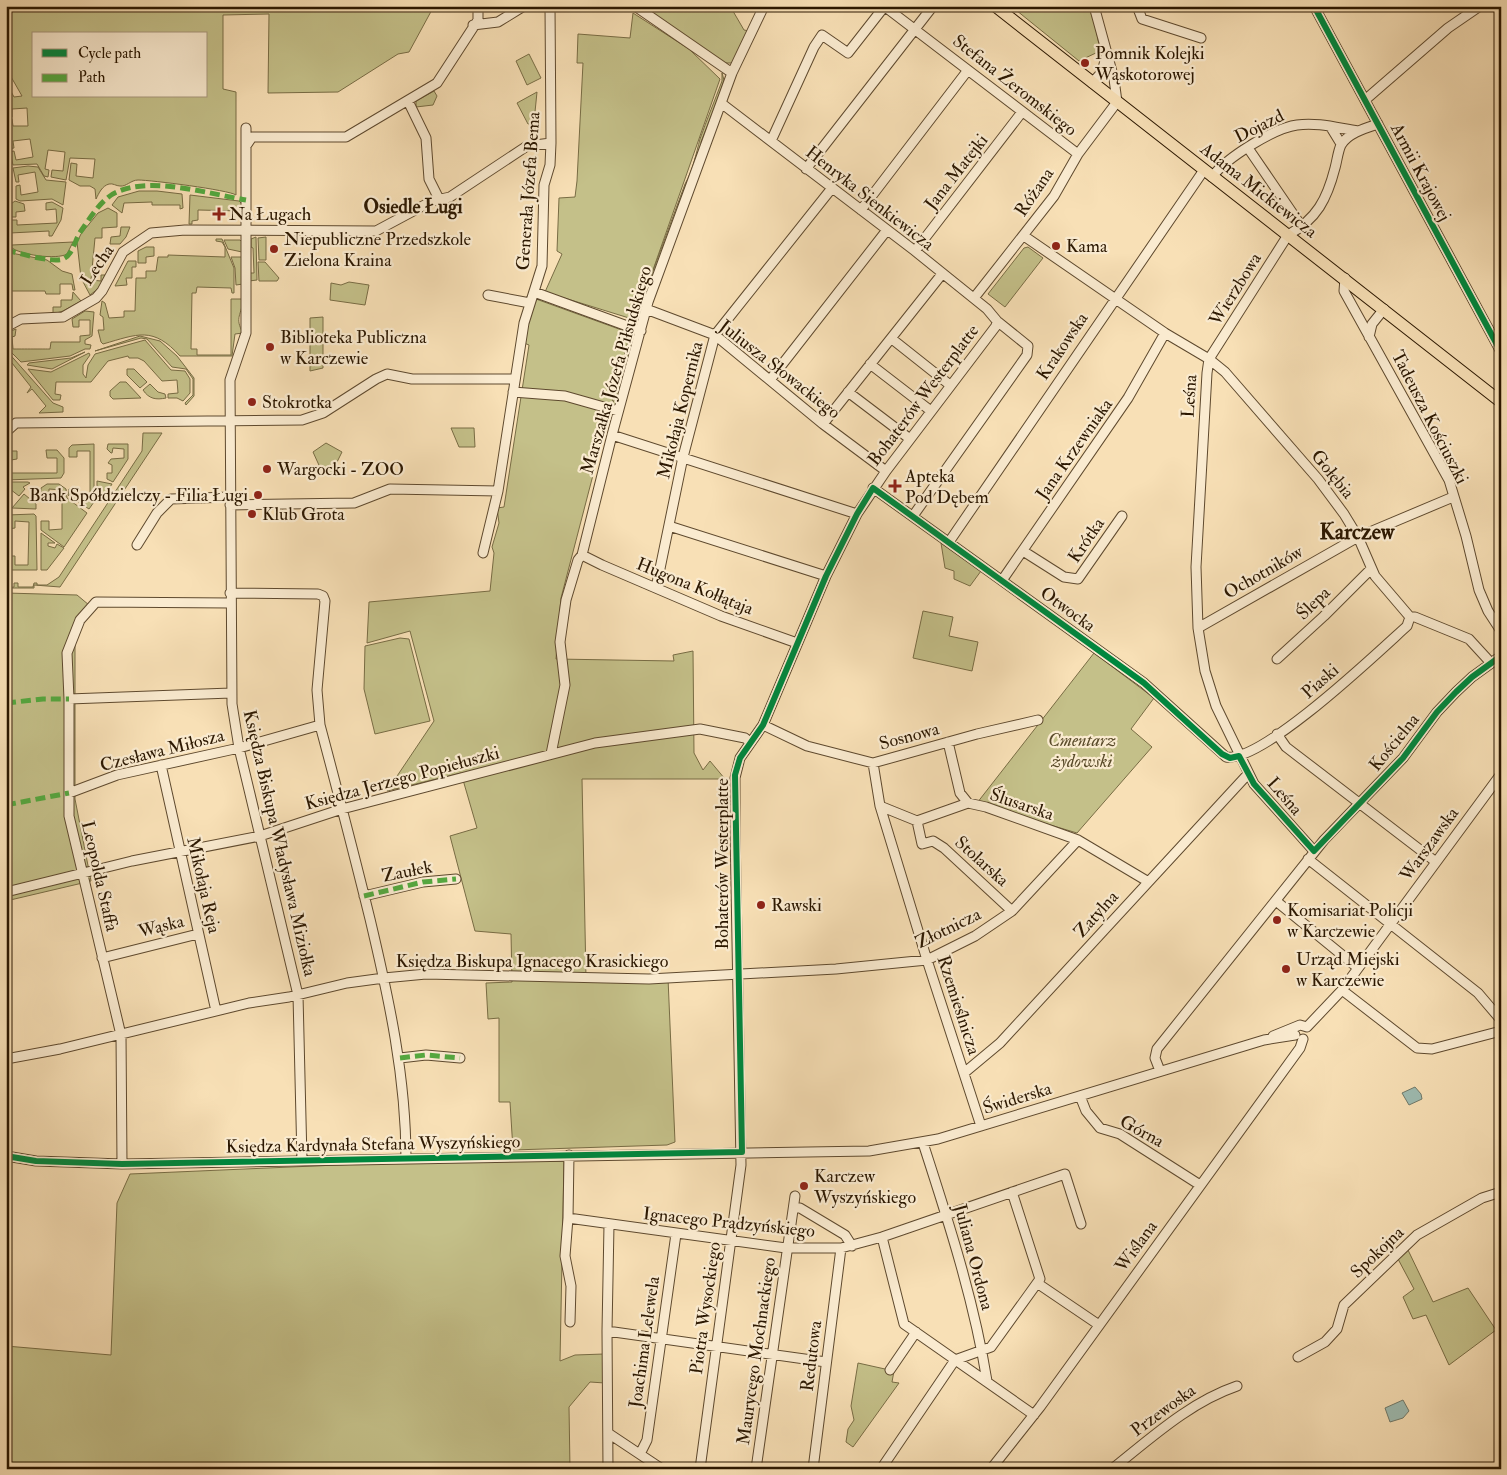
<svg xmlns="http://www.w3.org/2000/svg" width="1507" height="1475" font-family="'IM FELL Double Pica',serif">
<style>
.green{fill:#c4c089;stroke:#786c44;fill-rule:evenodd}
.water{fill:#9ebcb2;stroke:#707a6b}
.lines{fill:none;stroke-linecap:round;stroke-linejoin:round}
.minor-casing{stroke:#5e492e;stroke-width:11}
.major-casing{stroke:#2b1700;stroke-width:13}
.minor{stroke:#faebd0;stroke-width:9}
.major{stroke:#f8e0b6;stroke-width:11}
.quiet{stroke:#54a940;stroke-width:5;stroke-dasharray:10 5;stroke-linecap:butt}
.cycleway-casing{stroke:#faebd0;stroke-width:9}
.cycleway{stroke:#00873e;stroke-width:6}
.poi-dot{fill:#8f2418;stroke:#faebd0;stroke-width:2}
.labels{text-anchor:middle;stroke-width:4.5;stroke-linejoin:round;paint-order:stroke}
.poi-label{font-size:18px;fill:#2b1700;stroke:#faebd0;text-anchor:start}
.street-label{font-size:18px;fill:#2b1700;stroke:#faebd0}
.park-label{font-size:18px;font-style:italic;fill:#594a29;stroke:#faebd0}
.neighbourhood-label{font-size:19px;font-weight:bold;fill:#2b1700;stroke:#faebd0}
.district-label{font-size:22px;font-weight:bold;fill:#2b1700;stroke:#faebd0}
</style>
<rect width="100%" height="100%" fill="#f8e0b6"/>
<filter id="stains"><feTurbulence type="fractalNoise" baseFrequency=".004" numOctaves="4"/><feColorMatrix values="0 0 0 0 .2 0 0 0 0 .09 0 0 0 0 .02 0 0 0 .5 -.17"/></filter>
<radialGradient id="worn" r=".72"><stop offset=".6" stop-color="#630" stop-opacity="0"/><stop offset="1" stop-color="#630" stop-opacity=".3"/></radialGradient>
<path class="green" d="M6 6H434L409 52 398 54 338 92 268 93 269 14 223 15V89L236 92V195C229 190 151 180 138 180 131 180 126 187 120 186 116 186 113 183 109 184 102 186 99 193 96 199L95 189 90 186H80L69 180 71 163 77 164 76 176 93 178 95 159 70 158 66 180 51 177 52 170 63 171 65 152 48 150 45 169 49 170 48 177 44 176 37 164 13 165 10 152 14 151 16 160 33 157 30 139 13 141 14 148 8 149 6 120 12 119 13 126H28L27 108 12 109V117H6V82L14 97 22 96 6 68ZM34 34H206V96H34Z
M650 6H730L744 30 749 31 735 59 732 63H724L649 10Z
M1011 6H1092L1100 51 1079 61Z
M633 13 689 49 720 79 647 287 685 184C693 170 696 154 700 139 707 119 715 100 722 81V73L724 80 714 113 712 114 701 142 702 147C693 155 694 168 691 178L688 179 678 206 679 210 662 249 664 252 649 286 650 289 646 294 647 288 636 316 629 318 545 292 562 254 557 251 559 198 575 197 577 181 583 63H577L578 34 630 38Z
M529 54 541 78 527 85 516 61Z
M434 91 437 96 433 105 416 107V101Z
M537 92 534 122 528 124 517 103Z
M28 166 38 167 46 180 66 182 63 205 52 199 20 201 16 199V186L20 185 21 195 38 192 35 172 18 175 19 182H16L13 168Z
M139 191H157L182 194 183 208 180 209V205H152V202L124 203 122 213 112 205 118 197Z
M190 195 239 201 242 204V211L198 210V220L192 221V224H189Z
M15 201 24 204 25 211 16 212V217H7L8 206Z
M52 202 63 208 61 220 52 236H49V231L10 233V238H6V220H17V225L57 223 56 209 46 210V203Z
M108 208 117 213V227L102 228V238H95L91 280 101 281V275H105L99 288 90 295 81 278 77 242 81 234 98 213Z
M121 227H130L126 237 120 244H110L111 237 120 236Z
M256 237 257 280 249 281V273H254L253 248 251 247V239Z
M266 237V260H259L258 238Z
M216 239H222L234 268V293H232L231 288 197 287 196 293H192L191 349H197V355H231V299H243C242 315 234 317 243 333L235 334 232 356H180C153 326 138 334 103 344L101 342 98 330H104L103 317 100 315 102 301 105 303 109 318 124 317V311H135L136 278H146V271H156L158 257H168V255L225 257V247L222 242 216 241Z
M224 240H240L242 242V252L228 249Z
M73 242 67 254C57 260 19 255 11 247L12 245Z
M146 247H154V256L146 257V263H138V251Z
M1028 247 1043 258 1005 307 988 294 1024 248Z
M6 252 47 260 62 271 72 274 75 290H73L72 284H60V294H46L45 291H6Z
M231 257H242L243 284 236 285 235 268Z
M128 261H136V267H132V278H126L127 285 115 286Z
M258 262H265L279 278 277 281H259Z
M349 282 369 285 365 305 330 300 331 283 341 285Z
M73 292 81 301 63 311 53 314V307H61V300H72Z
M536 299 630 333 561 598 556 659 674 661 673 655 693 651 694 753 703 770 710 761 725 779H582L586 978H668L675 1142 667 1145 513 1150 510 1102H499V1018L488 1019 486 983 512 982 511 934 475 931 450 836 477 828 461 773 387 791 434 721 410 631 367 643 369 602 490 591 494 553 492 547 499 523 497 508 504 507 529 345 524 343 528 321Z
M85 311 94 312 92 336 85 340V344L91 345 90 349H85L70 356 21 362 6 347V333L16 329 15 336 12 337 13 349C15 349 46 349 50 349L51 342H80V336L90 335V320H79V327H73L72 319Z
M323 317V368L310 371V318Z
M632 334 634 344 616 406 612 407Z
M140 336 160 341 177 356 194 378V396L186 405 185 403 193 395V379L186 369 172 367 147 339 141 338 95 351Z
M145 340 171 370 185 371 190 379V393L183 401 177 398H168V394L178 393 177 380 162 381 144 361 138 358H129L128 356 108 361 91 382H56L55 394 61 395 60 400H53L28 369 51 372 89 353 90 355 83 365V374L86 378 88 365 95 354Z
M6 350 53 403 63 407V412L39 413 46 406 32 389 27 393 31 387 12 363 8 365Z
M85 352 52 369 27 365 29 363 71 358Z
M127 369H134L147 382 140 388 127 375Z
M120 382H126L141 398 113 399 110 396V391Z
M150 384 158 392 165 394 166 398C156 400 149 399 143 390Z
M451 428H474L475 447H459Z
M143 433H162L60 587 34 585V588H6L14 587V583H18V587H33L34 583H37V585H47L59 577 142 451Z
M326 443 342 452 331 474H323L313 452Z
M94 444V502L89 509 68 495 69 489H77V497H90V451H77V457H69V448L72 445Z
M108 444H128V459L113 482 107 479V473H112V465L108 463 111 459 124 458V449L113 448 112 453H111L107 449Z
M46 450H57L64 458V473L61 478 6 480V451H17V459L11 460V473H57V458H47Z
M97 481 112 484 102 500 97 496Z
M6 482H28L30 483 23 487 25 489 19 496 6 486Z
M47 484H59L66 489 67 498 87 513 64 547 41 530V521H49V530L62 529V490L49 489V496H41V488Z
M24 494 36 504V509L12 508Z
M34 514 36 516 37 570H7V556H15V565H28L29 522 15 521V528L8 529 7 515Z
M41 533 55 543H48V546L55 548 57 544 64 548 47 570H41Z
M941 543 981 571 970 586 954 579V571L945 568Z
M6 593 77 595 89 605 75 637V799L91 881 6 901Z
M923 611 953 617 949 636 978 642 972 671 913 658Z
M400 638 409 639 430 721 375 734 364 689 365 646Z
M1094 653 1154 698 1131 729 1152 747 1077 833 977 803Z
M564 1161 560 1361 575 1355 604 1354 605 1383 590 1382 569 1407 570 1469H6V1346L111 1355 117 1203 130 1174 406 1162Z
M1408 1250 1433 1302 1468 1288 1496 1330 1449 1365 1426 1315 1413 1319 1403 1297 1414 1289 1398 1259Z
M858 1363 894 1371 892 1382 899 1383 853 1447 846 1442 848 1429 854 1420 851 1406Z"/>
<path class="water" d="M1415 1087 1421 1094 1422 1099 1409 1105 1402 1093Z
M1403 1400 1409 1411 1403 1418 1390 1422 1385 1408Z"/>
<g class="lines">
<g class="minor-casing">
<path id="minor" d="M635 6 732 73
M884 6 1078 154
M1137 6 1142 19 1201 38
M1314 6 1501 352
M473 25 498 22 524 6
M1092 83 1102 72 1106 57
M1365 100 1448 28 1480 6
M408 101 426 138 429 179 439 199
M721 103 915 251 987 309 997 321 1028 346 1027 355 913 516
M1330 126 1341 144
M246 128V333L230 380 232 704 239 748 298 995 302 1160
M771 141 814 47 822 35 848 53 884 7
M246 146 252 137H346L437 83 478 20V6
M1248 148 1302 227
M806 169 933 6
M1212 177C1226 158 1274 128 1297 125 1317 122 1338 128 1358 131
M861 210 968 70
M1024 236 1165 333 1209 359 1225 372 1318 479 1344 514 1358 537 1375 576 1410 617H1415L1469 639 1491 663
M915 251 1022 112
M1345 278 1344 291 1449 480 1466 536 1479 590 1488 611 1501 631
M534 292 641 331
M488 295 530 303
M974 298 1054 196 1078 154 1117 102 1114 79 1094 6
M646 309 715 335 823 424 886 471
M6 327 21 319 63 317 96 298 102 291 123 252 151 233 185 230 376 231 432 201 450 197 527 146 551 143
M1369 337 1372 324 1384 309
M892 339 950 385
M870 364 931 411
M770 380 887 230
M513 392 565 396 618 411
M848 392 910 439
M823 424 942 274
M6 432 16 423 302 420 323 413 376 379 387 374 412 379H515
M612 435 857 514
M873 488 1144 683 1226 757C1262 763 1377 653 1407 626L1410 617
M230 505 354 503 390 489 498 491
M669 526 826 576
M949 542 1204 170
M137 545 157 513 171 499 229 497
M1023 551 1064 577 1078 579 1122 516
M483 553 498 491 524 323 542 266 544 185 550 165 551 143 550 6
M582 555 602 565 721 616 797 643
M1003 579 1128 398 1165 333
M656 588 683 457 715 335 832 188
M230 593 318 594 323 596 325 601 317 690 320 725C337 789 354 854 370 919 389 999 406 1077 406 1159
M1198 628 1358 537 1453 497
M1277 659 1324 616 1371 569
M69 699 231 693
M763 725 807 746 873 763 977 734 1038 720
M1277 734 1286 747 1436 862
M1501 739V742
M948 742 960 793 968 803
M551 754 565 685 560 642 566 600 578 560 582 555 612 435 648 302 732 73 764 6
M873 763 880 806 927 960 981 1126
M161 765 216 1011
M69 793 117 775 239 748 320 725
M880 806 917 821 968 803 986 807 1078 840 1147 881
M917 821 922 844 933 841 944 848 1012 911
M1314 851 1254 784 1216 706 1205 671 1198 628 1196 567 1207 373 1209 359 1288 235C1317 219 1327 199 1335 168 1337 161 1338 151 1341 145 1348 133 1366 128 1378 124
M1308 859 1478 993 1501 1020
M6 892 132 861 260 836 342 809 595 743 700 729 745 738 750 742
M364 896 423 882 456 879
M1276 901 1358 968
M102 958 198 934
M1342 990 1417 1048 1432 1049 1501 1031
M1307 1027 1342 990 1501 774
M1273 1036 1300 1025 1307 1027
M400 1058 426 1055 460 1058
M6 1059 60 1049 249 1003 289 997 347 983 384 978 426 974 649 979 836 969 927 960 975 936 1012 911 1078 840
M1160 1071 1155 1058 1157 1049 1324 840 1403 758 1437 712 1456 692 1472 677 1501 656
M964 1073 1000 1043 1248 774
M1080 1096 1086 1111 1100 1128 1120 1134 1200 1185
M923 1143C948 1220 974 1300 987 1381
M569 1155 568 1218 786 1248H841L882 1237 1065 1174 1081 1224
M6 1156 36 1161 122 1164 869 1151 938 1139 1264 1040 1295 1035
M122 1164 121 1035 69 816V699L67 653 80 620 96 602 230 603
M794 1208H800L845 1235 852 1246
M568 1218 565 1256 571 1286 570 1322
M882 1237 904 1324 1034 1415
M1037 1283 1099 1325
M607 1331 826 1362
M1298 1357 1325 1342 1337 1329 1344 1305 1417 1235 1482 1198 1501 1192
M890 1370 916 1332
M608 1433 662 1469
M640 1454 647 1440 676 1234
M608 1469 607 1331 609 1225
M700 1469 741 1165 735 829V778L740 758 763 725 826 576 857 514 886 471 996 326 997 321
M756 1469 795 1196
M813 1469 841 1248
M881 1469 955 1360 991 1347 1040 1279 1012 1192
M991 1469 1040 1407 1300 1048 1303 1039
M1112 1469C1151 1438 1190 1402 1237 1386"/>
</g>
<g class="major-casing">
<path id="major" d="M995 6 1501 402"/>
</g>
<use href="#minor" class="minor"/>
<use href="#major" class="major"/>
<path class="quiet" d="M6 250C19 253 51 263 63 259 73 255 75 239 81 231 90 218 102 198 117 192 151 176 210 194 246 200
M6 703 43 699H69
M6 805 69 793
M364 896 423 882 456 879
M400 1058 426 1055 460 1058"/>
<g class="cycleway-casing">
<path id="cycleway" d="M1314 6 1501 352
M6 1156 36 1161 122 1164 742 1152 735 775 740 758 763 725 826 576 857 514 873 488 1144 683 1222 754 1230 758 1239 756 1254 784 1314 851 1403 758 1437 712 1456 692 1472 677 1501 656"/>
</g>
<use href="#cycleway" class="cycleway"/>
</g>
<g class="poi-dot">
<circle cx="1085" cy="63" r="5"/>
<path d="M216.5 206.5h5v5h5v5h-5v5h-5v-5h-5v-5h5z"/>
<circle cx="1056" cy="246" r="5"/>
<circle cx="274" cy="249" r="5"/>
<circle cx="270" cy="347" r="5"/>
<circle cx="252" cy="402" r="5"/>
<circle cx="267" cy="469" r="5"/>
<path d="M892.5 478.5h5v5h5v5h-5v5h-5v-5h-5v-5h5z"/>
<circle cx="258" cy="495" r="5"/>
<circle cx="252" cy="514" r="5"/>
<circle cx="761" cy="905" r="5"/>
<circle cx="1277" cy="920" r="5"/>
<circle cx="1286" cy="969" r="5"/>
<circle cx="804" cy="1186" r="5"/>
</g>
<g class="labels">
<g class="poi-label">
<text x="1095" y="59">Pomnik Kolejki<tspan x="1095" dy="21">Wąskotorowej</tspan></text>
<text x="229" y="220">Na Ługach</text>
<text x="284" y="245">Niepubliczne Przedszkole<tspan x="284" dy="21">Zielona Kraina</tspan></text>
<text x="1066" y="252">Kama</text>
<text x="280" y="343">Biblioteka Publiczna<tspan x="280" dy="21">w Karczewie</tspan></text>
<text x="262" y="408">Stokrotka</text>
<text x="277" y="475">Wargocki - ZOO</text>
<text x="905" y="482">Apteka<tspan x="905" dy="21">Pod Dębem</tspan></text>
<text x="248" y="501" text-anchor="end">Bank Spółdzielczy - Filia Ługi</text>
<text x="262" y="520">Klub Grota</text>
<text x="771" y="911">Rawski</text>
<text x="1287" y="916">Komisariat Policji<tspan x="1287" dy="21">w Karczewie</tspan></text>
<text x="1296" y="965">Urząd Miejski<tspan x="1296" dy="21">w Karczewie</tspan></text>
<text x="814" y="1182">Karczew<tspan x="814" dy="21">Wyszyńskiego</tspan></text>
</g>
<g class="street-label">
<text transform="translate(1015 85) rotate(38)" y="6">Stefana Żeromskiego</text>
<text transform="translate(1259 126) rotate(-27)" y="6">Dojazd</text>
<text transform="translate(956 172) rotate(-52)" y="6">Jana Matejki</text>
<text transform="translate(1421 172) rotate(62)" y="6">Armii Krajowej</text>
<text transform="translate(1259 190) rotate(38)" y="6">Adama Mickiewicza</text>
<text transform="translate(528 191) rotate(-86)" y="6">Generała Józefa Bema</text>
<text transform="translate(1034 192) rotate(-56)" y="6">Różana</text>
<text transform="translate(870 198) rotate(38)" y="6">Henryka Sienkiewicza</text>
<text transform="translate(97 265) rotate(-56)" y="6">Lecha</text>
<text transform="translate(1235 289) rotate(-58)" y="6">Wierzbowa</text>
<text transform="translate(1062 346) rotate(-56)" y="6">Krakowska</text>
<text transform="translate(780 369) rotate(38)" y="6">Juliusza Słowackiego</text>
<text transform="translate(616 370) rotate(-74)" y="6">Marszałka Józefa Piłsudskiego</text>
<text transform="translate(923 395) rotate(-53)" y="6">Bohaterów Westerplatte</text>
<text transform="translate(1189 396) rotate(-86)" y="6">Leśna</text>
<text transform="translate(680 410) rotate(-76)" y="6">Mikołaja Kopernika</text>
<text transform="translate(1430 417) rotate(63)" y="6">Tadeusza Kościuszki</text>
<text transform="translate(1074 449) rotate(-55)" y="6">Jana Krzewniaka</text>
<text transform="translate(1333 474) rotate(51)" y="6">Gołębia</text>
<text transform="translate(1086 540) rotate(-56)" y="6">Krótka</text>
<text transform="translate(1263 572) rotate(-30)" y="6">Ochotników</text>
<text transform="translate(695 586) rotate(22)" y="6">Hugona Kołłątaja</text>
<text transform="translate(1313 603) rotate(-44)" y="6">Ślepa</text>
<text transform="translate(1068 609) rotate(36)" y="6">Otwocka</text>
<text transform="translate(1320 681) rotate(-41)" y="6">Piaski</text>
<text transform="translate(909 736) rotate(-15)" y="6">Sosnowa</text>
<text transform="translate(1394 742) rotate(-51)" y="6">Kościelna</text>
<text transform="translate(162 750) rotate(-14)" y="6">Czesława Miłosza</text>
<text transform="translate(402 778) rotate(-15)" y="6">Księdza Jerzego Popiełuszki</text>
<text transform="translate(1285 796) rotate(49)" y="6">Leśna</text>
<text transform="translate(1022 804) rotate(19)" y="6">Ślusarska</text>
<text transform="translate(280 843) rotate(77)" y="6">Księdza Biskupa Władysława Miziołka</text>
<text transform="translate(1429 844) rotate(-54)" y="6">Warszawska</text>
<text transform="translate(982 861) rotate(42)" y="6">Stolarska</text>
<text transform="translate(722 864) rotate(-90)" y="6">Bohaterów Westerplatte</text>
<text transform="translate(407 871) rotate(-11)" y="6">Zaułek</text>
<text transform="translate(100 876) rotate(77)" y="6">Leopolda Staffa</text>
<text transform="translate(204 885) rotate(77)" y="6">Mikołaja Reja</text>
<text transform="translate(1096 914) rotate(-48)" y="6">Zatylna</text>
<text transform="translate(161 926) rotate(-14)" y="6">Wąska</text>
<text transform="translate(948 928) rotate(-26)" y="6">Złotnicza</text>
<text x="532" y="967">Księdza Biskupa Ignacego Krasickiego</text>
<text transform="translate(959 1005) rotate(72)" y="6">Rzemieślnicza</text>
<text transform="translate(1017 1098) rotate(-17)" y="6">Świderska</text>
<text transform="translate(1142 1131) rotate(29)" y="6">Górna</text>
<text transform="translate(373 1144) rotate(-1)" y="6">Księdza Kardynała Stefana Wyszyńskiego</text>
<text transform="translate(729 1222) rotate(6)" y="6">Ignacego Prądzyńskiego</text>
<text transform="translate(1136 1246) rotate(-54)" y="6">Wiślana</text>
<text transform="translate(1377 1252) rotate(-44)" y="6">Spokojna</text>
<text transform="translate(974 1257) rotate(75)" y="6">Juliana Ordona</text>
<text transform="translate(705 1308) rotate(-82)" y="6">Piotra Wysockiego</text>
<text transform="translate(644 1342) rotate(-82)" y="6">Joachima Lelewela</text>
<text transform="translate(756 1351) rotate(-82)" y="6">Maurycego Mochnackiego</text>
<text transform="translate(811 1356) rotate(-83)" y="6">Redutowa</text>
<text transform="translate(1163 1410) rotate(-36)" y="6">Przewoska</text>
</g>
<g class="park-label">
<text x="1082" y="746">Cmentarz<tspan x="1082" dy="21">żydowski</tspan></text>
</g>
<g class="neighbourhood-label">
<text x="413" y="213">Osiedle Ługi</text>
</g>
<g class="district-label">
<text x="1357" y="539">Karczew</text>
</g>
</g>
<rect width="1507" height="1475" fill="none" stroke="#f8e0b6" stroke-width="25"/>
<rect x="8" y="8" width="1492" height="1460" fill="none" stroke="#2b1700" stroke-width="2.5"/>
<rect x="12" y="12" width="1482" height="1450" fill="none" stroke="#2b1700"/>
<rect x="32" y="32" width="175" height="65" fill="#faebd0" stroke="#a7967d"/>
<rect x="42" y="49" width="25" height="8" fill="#00873e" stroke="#a7967d"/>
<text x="78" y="58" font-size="15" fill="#2b1700">Cycle path</text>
<rect x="42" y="74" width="25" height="8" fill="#54a940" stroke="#a7967d"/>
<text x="78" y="82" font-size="15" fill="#2b1700">Path</text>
<rect width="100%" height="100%" filter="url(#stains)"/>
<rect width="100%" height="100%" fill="url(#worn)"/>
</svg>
